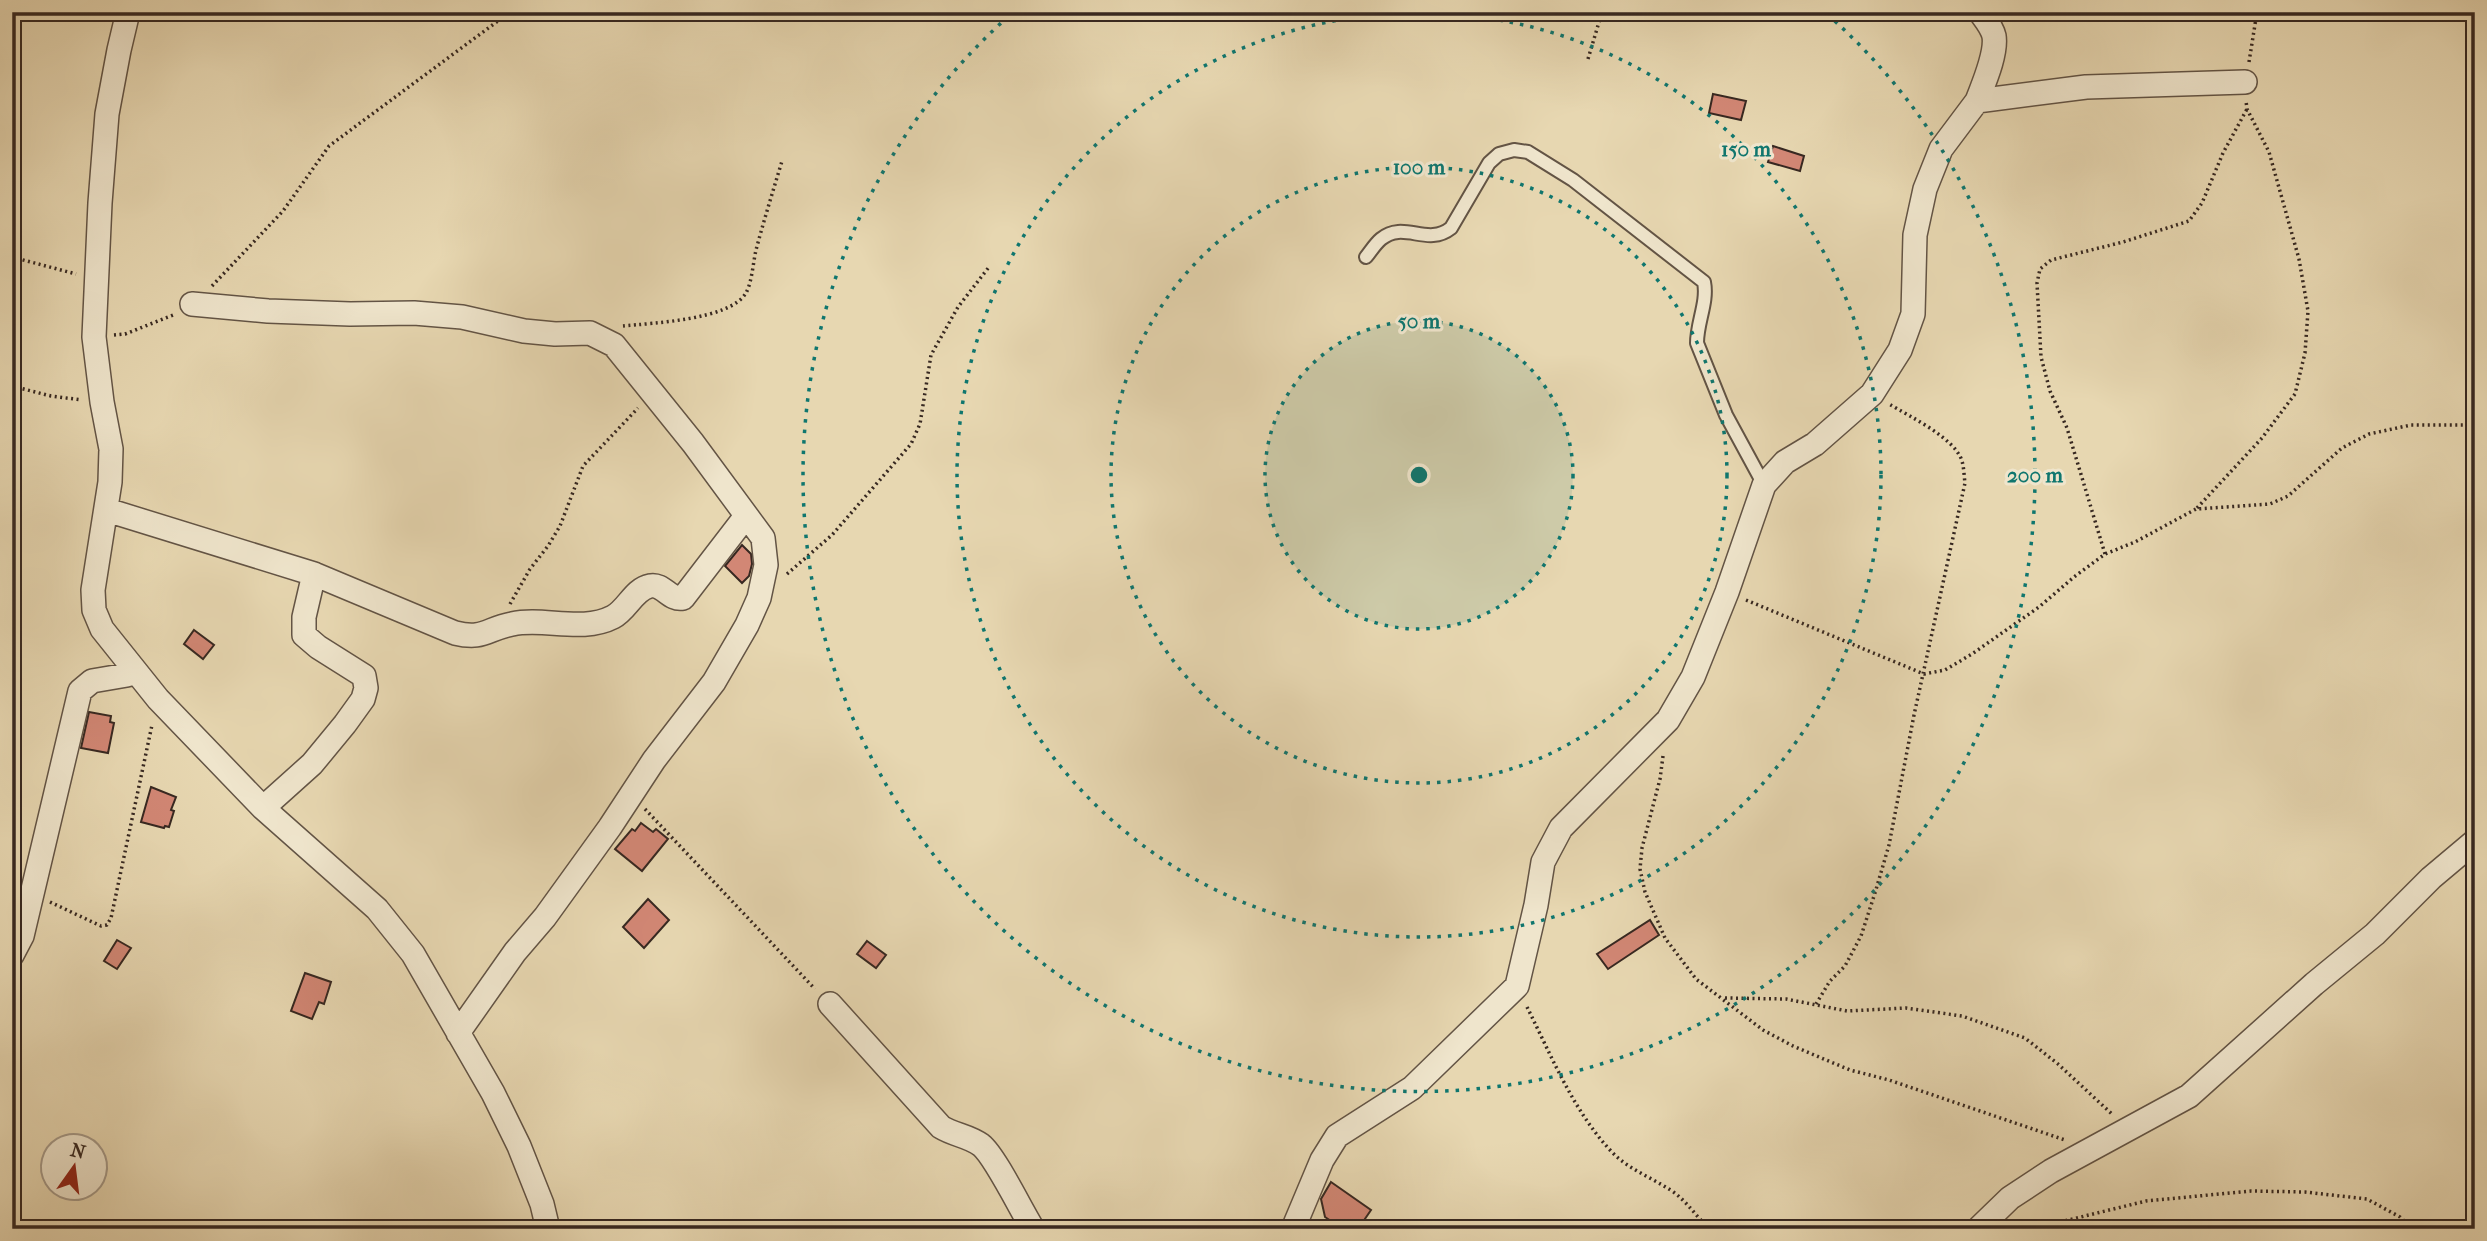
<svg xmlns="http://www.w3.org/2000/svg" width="2487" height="1241" font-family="'IM FELL French Canon',serif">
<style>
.building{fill:#d28775;stroke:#372821;stroke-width:2}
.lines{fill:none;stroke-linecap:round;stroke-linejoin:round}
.service-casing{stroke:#635445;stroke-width:16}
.minor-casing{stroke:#635445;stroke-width:26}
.path{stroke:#372821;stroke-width:3.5;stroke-dasharray:2 3.5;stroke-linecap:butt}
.service{stroke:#efe5cc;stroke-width:12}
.minor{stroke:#efe5cc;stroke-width:23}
.ring{fill:none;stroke:#0f766e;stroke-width:3.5;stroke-dasharray:3.5 7}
.centre{fill:#0f766e;stroke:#efe5cc;stroke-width:3.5}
.ring-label{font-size:21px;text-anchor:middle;font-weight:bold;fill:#0f766e;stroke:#efe5cc;stroke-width:6;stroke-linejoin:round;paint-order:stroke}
</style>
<rect width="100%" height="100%" fill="#e7d7b1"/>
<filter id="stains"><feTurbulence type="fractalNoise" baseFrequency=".00286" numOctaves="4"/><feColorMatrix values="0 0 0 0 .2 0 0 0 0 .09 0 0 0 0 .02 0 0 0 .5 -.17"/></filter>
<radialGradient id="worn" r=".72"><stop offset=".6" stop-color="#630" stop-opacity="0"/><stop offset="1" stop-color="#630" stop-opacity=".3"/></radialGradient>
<path class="building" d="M1713 94 1746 101 1741 120 1709 113Z
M1773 146 1804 156 1800 171 1768 162Z
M742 545 751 554 752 564 749 576 742 583 725 566Z
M194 630 214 645 203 659 184 644Z
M89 712 111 716 110 722 114 723 108 753 81 748Z
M151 787 176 797 171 810 174 811 169 827 165 826 164 828 141 822Z
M641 823 653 832 656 829 668 839 642 871 615 849 632 829 635 831Z
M648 899 669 920 644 948 623 927Z
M1650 920 1659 935 1608 969 1597 954Z
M117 940 131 948 117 969 104 961Z
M867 941 886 955 876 968 857 954Z
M305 973 331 982 324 1004 319 1002 312 1019 291 1011Z
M1331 1182 1371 1210 1358 1229H1343L1325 1217 1321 1199Z"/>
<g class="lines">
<g class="service-casing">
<path id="service" d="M1366 257C1371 251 1375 244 1381 239 1404 220 1427 247 1451 228L1489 163 1499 154 1514 150 1528 152 1573 180 1704 282C1708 302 1697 322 1697 343L1726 415 1764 485"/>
</g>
<g class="minor-casing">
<path id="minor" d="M128 12 119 50 107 114 100 203 94 337 102 402 111 449 110 482 93 590 94 610 102 629 158 699 263 808 377 909 413 954 493 1093 519 1146 542 1204 548 1229
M1977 101C1983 85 1997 54 1994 36 1992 27 1985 19 1980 12
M192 304 268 311 350 314 414 313 462 317 524 331 555 334 590 333 614 345 693 443 763 538 766 565 759 598 747 625 714 682 654 760 610 827 545 917 515 952 458 1033
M107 510 314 574 455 633C484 640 486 629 512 624 544 617 582 633 613 617 627 610 634 589 650 586 663 583 670 601 683 598L746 516
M263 808 312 764 345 724 363 699 366 688 364 676 318 647 304 635V617L314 574
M12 955 22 936 80 691 92 681 127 675 129 664
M830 1004 941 1127C954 1135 969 1136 981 1145 995 1156 1021 1210 1033 1229
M1293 1229 1322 1160 1337 1136 1412 1088 1517 986 1536 905 1543 862 1561 828 1668 720 1693 677 1727 592 1764 485 1785 462 1815 444 1872 394 1900 350 1913 314 1915 235 1925 189 1941 149 1977 101 2086 87 2245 82
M1978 1229 2010 1198 2051 1171 2189 1096 2314 984 2375 934 2431 878 2475 841"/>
</g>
<path class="path" d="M1588 59 1602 12
M2249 62 2257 12
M12 257 76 274
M212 286 283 211 329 146 510 12
M623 326C652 323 730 320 746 293 752 282 753 263 756 250 764 220 773 191 782 161
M114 335 125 334 176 314
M12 386 51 396 82 400
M2197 508 2262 438 2295 394 2305 353 2308 311 2299 259 2269 152 2247 109 2246 101
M2105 554 2067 428 2050 391 2041 357 2037 283 2040 269 2051 260 2123 242 2189 221 2202 203 2223 153 2247 109
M787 574 832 535 911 444 920 424 931 355 958 307 989 267
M1746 600 1924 674 1945 670 1972 654 2039 607 2074 577 2105 554 2135 542 2196 509 2270 504 2288 496 2342 448 2369 434 2411 425H2475
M510 604 530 569 548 546 560 526 583 466 638 408
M1663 756 1660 779 1642 848 1640 869 1645 892 1665 938 1696 979 1763 1030 1793 1046 1850 1070 1889 1080 2065 1140
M645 809 815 989
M50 902 101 926 107 925 111 918 152 725
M1725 998 1786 999 1847 1011 1906 1008 1962 1016 2025 1038 2058 1064 2113 1115
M1816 1004 1830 981 1845 966 1861 936 1875 893 1889 845 1914 715 1965 483C1964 476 1964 468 1962 461 1955 438 1909 416 1889 404
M1527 1007C1551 1055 1573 1110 1610 1150 1627 1169 1651 1177 1672 1191 1688 1202 1696 1217 1710 1229
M2011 1226H2044L2146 1201 2251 1191 2305 1192 2367 1199 2400 1217 2412 1229"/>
<use href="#service" class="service"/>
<use href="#minor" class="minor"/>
</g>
<circle cx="1419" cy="475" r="154" fill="#0f766e" fill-opacity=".12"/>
<g class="ring">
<circle cx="1419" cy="475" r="154"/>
<circle cx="1419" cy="475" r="308"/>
<circle cx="1419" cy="475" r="462"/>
<path d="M1827 14A616 616 0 1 1 1011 14"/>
</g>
<circle cx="1419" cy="475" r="10" class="centre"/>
<g class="ring-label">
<text x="1746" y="156">150 m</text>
<text x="1419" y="174">100 m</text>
<text x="1419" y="328">50 m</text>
<text x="2035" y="482">200 m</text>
</g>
<rect width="2487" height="1241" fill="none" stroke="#e7d7b1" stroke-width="42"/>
<rect x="14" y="14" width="2459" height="1213" fill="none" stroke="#372821" stroke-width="3.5"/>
<rect x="21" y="21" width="2445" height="1199" fill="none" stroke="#372821" stroke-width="2"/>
<g transform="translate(74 1167) rotate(14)"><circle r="33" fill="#efe5cc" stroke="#a59988" stroke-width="2"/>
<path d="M0-5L12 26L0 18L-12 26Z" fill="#8f2418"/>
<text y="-10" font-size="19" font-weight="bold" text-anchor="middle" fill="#372821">N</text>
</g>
<rect width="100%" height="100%" filter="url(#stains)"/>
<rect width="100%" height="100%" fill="url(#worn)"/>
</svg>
